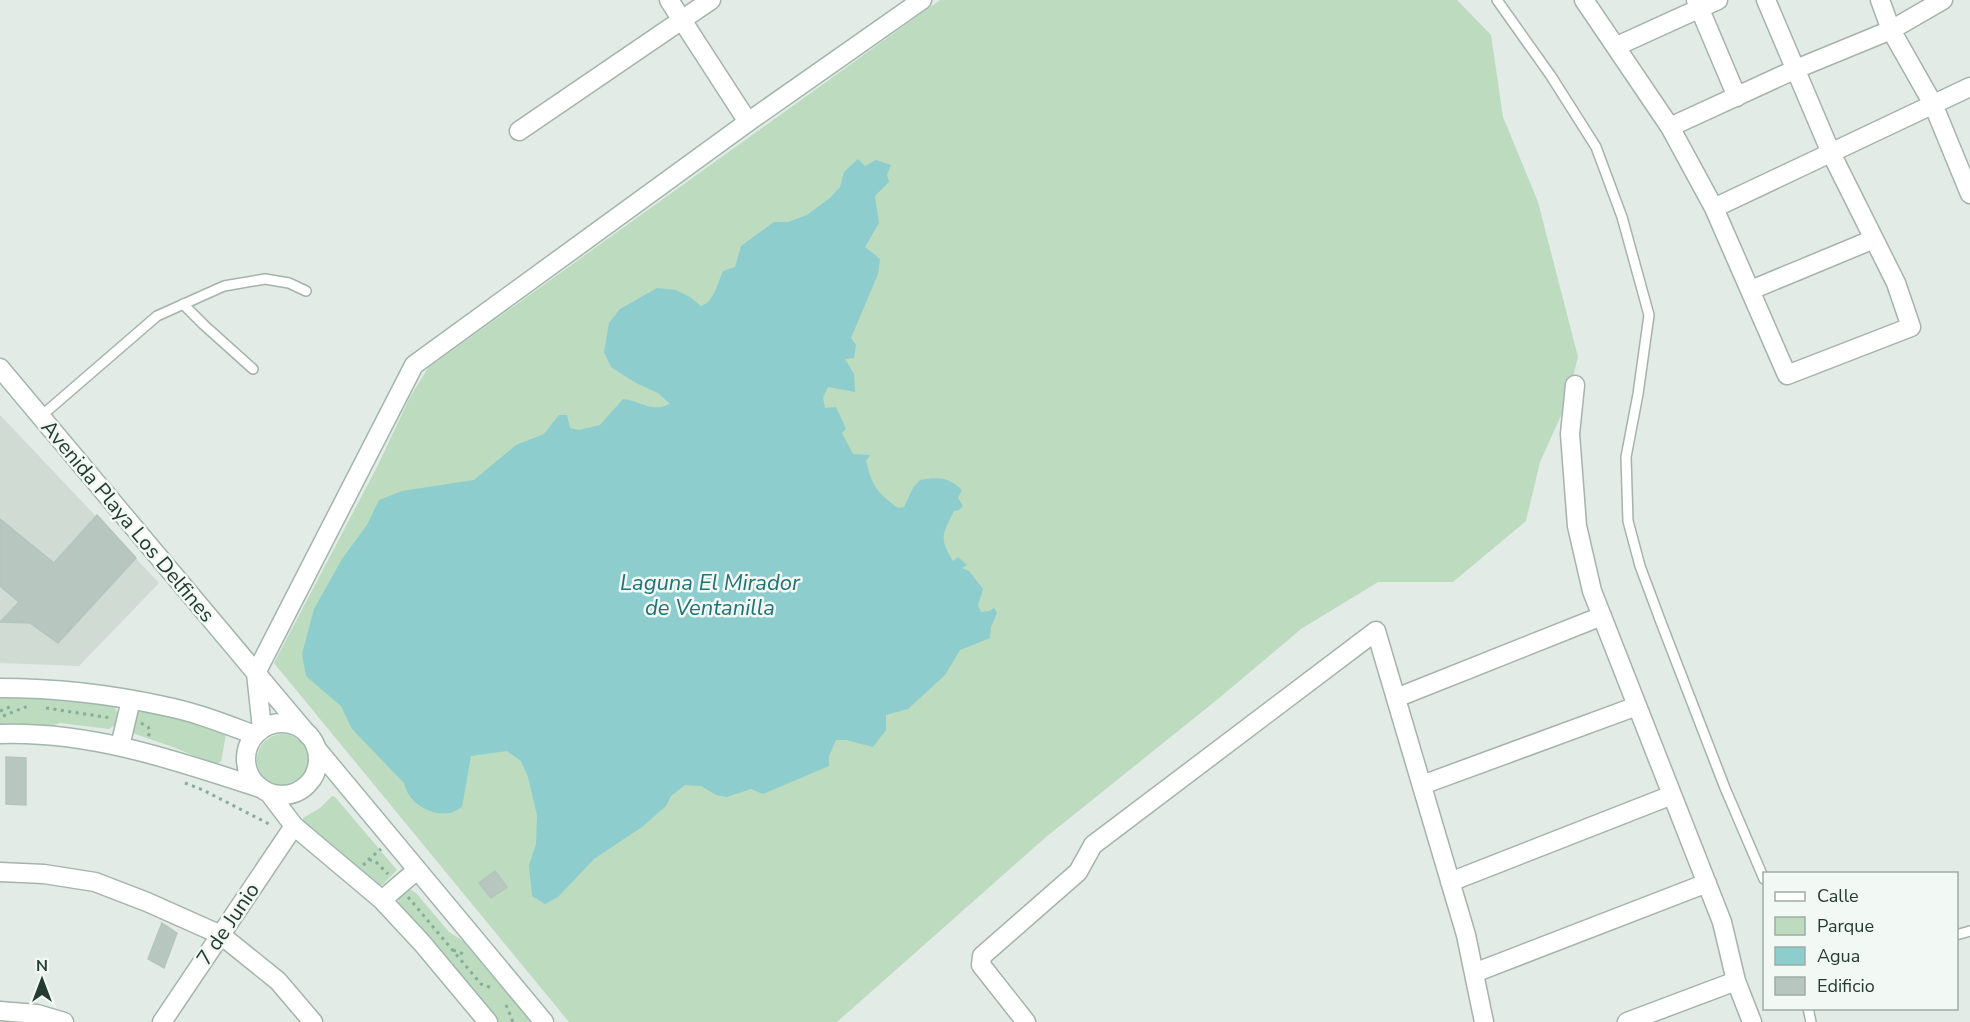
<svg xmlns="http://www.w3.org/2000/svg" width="1970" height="1022" font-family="'Nunito Sans',sans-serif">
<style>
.built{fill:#d0dbd4}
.green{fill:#bcdbbf}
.water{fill:#8dcdcd}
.building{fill:#b7c6be;stroke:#b5c5bb;stroke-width:1.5}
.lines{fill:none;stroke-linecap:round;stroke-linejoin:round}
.lane-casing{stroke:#a5b3ac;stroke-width:12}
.street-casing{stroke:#a5b3ac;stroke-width:21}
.secondary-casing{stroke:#a1b6ac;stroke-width:21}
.path{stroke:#84ad9a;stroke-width:3;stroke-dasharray:3 4.5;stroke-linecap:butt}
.lane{stroke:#fff;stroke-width:9}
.street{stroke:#fff;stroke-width:18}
.secondary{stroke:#fff;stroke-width:18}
.labels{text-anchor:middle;stroke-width:5;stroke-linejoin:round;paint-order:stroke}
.street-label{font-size:21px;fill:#233b31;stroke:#f2f8f4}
.water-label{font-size:22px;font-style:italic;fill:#207374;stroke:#f2f8f4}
</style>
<rect width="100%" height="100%" fill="#e2ebe6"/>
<path class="built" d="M0 415 159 583 79 666 0 663Z"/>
<path class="green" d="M940 0H1457L1491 35 1503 117 1538 202 1578 357 1565 407 1540 462 1526 521 1453 582H1378L1301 629 1218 699 1046 837 837 1022H569L274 663 378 465 410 397 428 368Z
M34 696 84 700 112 706 115 708 119 716 116 724 109 729 60 723 42 729H0V697Z
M138 709 180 718 226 734 221 762 214 764 173 747 135 734 133 731Z
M257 760a26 26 0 1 1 52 0a26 26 0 1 1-52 0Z
M332 796 335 797 397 870 382 885H380L303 821V818L320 808Z
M409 889 416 893 449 932 470 945 535 1022H497L399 905 398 896 404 890Z"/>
<path class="water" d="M858 159 865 166 876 160 891 165 887 175 889 182 875 196 879 223 865 247 880 259 878 274 851 338 856 345 854 358 845 359 854 374 855 392 828 387 823 398 825 408 836 407 846 429 842 433 853 454 870 455 866 461C873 488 876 491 898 508L904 507 913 488 920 480C939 477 948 477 962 490L958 498 963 506 959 510 954 511C943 534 938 537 953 561L958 557 967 565 962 568 969 571 983 589 978 605 981 612 989 611 994 608 997 613 991 627 990 638 960 650 945 675 908 709 886 715V730L873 747 846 740H836L829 756V766L763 794 751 789 727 797 716 795 701 786 685 785 671 796 666 806 642 827 594 859 558 897 545 904 532 896 529 865 536 844 537 815 528 777 521 761 507 751 471 756 462 807C458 809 453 813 449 813 429 816 408 802 404 783L352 729 341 706 306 676 302 654 314 609 342 559 367 525 379 500 402 491 474 480 516 445 544 434 559 415H567L570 428 579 430 600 425 623 399C642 401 650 413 670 404L658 393 636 383 611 367 604 352 609 323 620 309 657 288 676 290 690 297 701 306C714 302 718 282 723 271L735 267 741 246 774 222H788L807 215 830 198 840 187 844 172Z"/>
<path class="building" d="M97 515 136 558 58 643 30 623 0 622 19 602 0 586V519L54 563Z
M6 757 26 758V805L6 804Z
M495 871 507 887 491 898 479 883Z
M162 923 177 933 164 968 148 959Z"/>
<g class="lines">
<g class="lane-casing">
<path id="lane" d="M1497 0 1551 76 1596 147 1622 217 1649 315 1638 394 1626 457 1628 521 1640 566 1662 625 1725 788 1764 879
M183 304 204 325 253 369
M40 417 157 316 224 286 265 279 289 283 306 291
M1956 935 1970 931
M1808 1008 1811 1022"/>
</g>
<g class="street-casing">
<path id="street" d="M669 0 748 122
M1584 0 1670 127 1714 208 1787 375 1911 327 1896 283 1831 153 1766 0
M1696 0 1737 97
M1880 0 1891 30 1933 104 1970 194
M1617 46 1718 0
M1670 127 1796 69 1891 30 1943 0
M519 131 711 0
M1714 208 1970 87
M1751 290 1874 239
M1575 385 1570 434 1577 526 1592 591 1722 922 1736 981 1752 1022
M1396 698 1602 616
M1422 785 1637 706
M0 872 44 874 95 882 147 902 221 935 278 981 313 1022
M1450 882 1672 795
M1474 973 1707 883
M0 1011 37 1014 64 1022
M162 1022 294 826
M1026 1022 981 965 982 956 1078 872 1093 845 1376 631 1466 935 1484 1022
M1627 1022 1736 981"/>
</g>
<g class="secondary-casing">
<path id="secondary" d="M0 368 309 736
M256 673 414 365 748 122 922 0
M256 673 262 729
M0 688C55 688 109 694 164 706 195 712 225 724 255 735
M246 759a36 36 0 1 1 72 0a36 36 0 1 1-72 0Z
M0 734C90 731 175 760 260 788
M120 746 131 700
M316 748 544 1022
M269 793 294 826 382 900 422 943 488 1022
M382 900 417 870"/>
</g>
<path class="path" d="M46 708 111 718
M0 711 12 706
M3 716 28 706
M141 723 148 727 150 731 148 738
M185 783 203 790 271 825
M368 860 381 849
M363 865 370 860 375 861 388 874
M408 897 481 984 492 988
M453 950 466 955
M506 1005 513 1022"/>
<use href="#lane" class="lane"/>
<use href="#street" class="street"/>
<use href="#secondary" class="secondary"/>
</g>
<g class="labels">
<g class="street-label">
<text transform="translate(128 521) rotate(50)" y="7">Avenida Playa Los Delfines</text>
<text transform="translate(228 924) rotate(-56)" y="7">7 de Junio</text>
</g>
<g class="water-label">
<text x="710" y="590">Laguna El Mirador<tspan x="710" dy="25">de Ventanilla</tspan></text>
</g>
</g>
<rect x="1763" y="872" width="195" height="138" fill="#f2f8f4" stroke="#9faca6" stroke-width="1.5"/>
<rect x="1775" y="892" width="30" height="9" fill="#ffffff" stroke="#9faca6" stroke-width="1.5"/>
<text x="1817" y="902" font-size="18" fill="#233b31">Calle</text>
<rect x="1775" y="917" width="30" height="18" fill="#bcdbbf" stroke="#9faca6" stroke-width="1.5"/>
<text x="1817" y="932" font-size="18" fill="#233b31">Parque</text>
<rect x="1775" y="947" width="30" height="18" fill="#8dcdcd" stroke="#9faca6" stroke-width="1.5"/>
<text x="1817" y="962" font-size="18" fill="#233b31">Agua</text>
<rect x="1775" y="977" width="30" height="18" fill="#b7c6be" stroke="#9faca6" stroke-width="1.5"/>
<text x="1817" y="992" font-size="18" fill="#233b31">Edificio</text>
<g transform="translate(42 980)" stroke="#f2f8f4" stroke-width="4.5" paint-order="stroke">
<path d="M0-4.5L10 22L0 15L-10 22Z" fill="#233b31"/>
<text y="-9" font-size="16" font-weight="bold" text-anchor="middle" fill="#233b31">N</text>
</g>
</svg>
